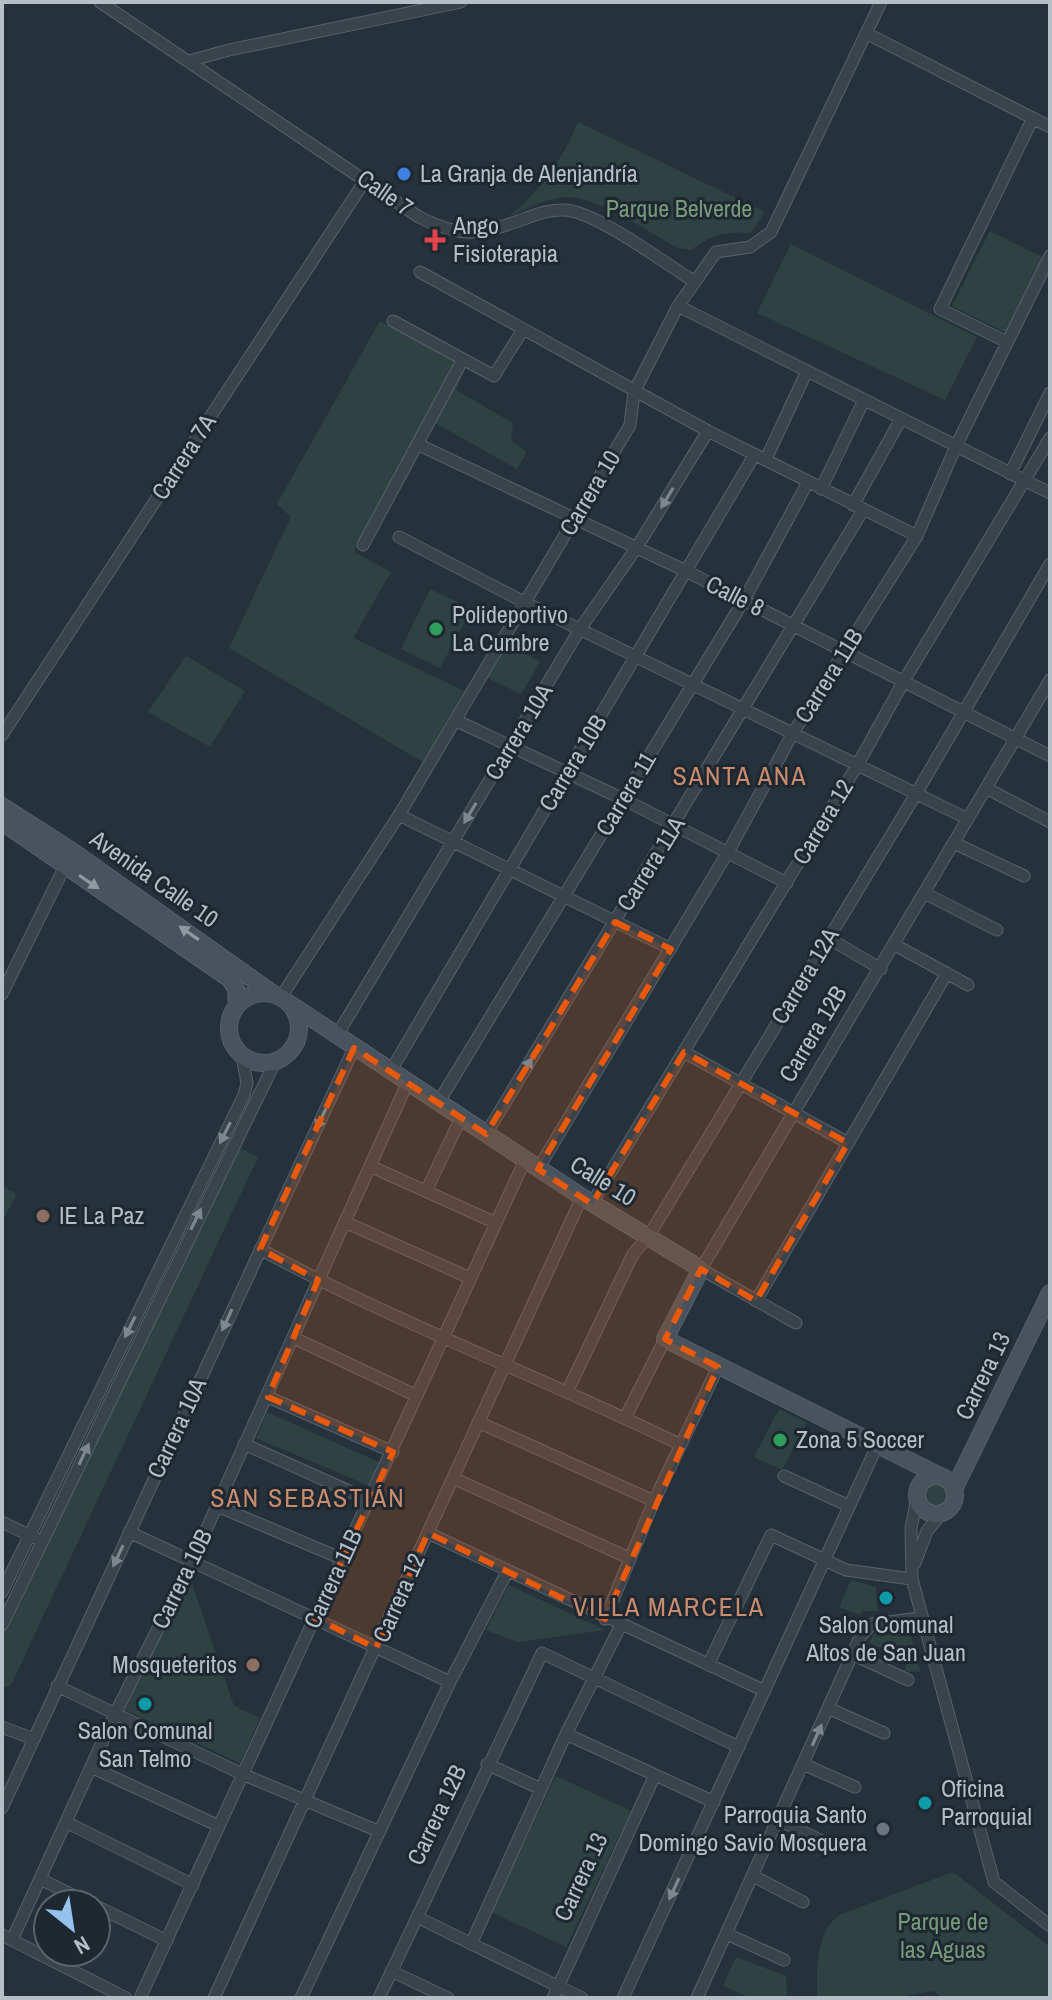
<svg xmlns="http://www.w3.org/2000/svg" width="1052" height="2000" font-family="'Archivo Narrow',sans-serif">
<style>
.green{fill:#2e4341}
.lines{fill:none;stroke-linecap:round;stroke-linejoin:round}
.street-casing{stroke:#58616a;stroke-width:13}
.secondary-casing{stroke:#58616a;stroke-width:18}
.street{stroke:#3a434c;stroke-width:11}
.secondary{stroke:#48535e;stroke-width:16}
.oneway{fill:#7e8790}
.oneway2{fill:#9099a2}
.marked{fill:#e8590c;fill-opacity:0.2;stroke:#e8590c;stroke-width:6;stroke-dasharray:16 10;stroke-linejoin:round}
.shop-dot{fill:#3f7fe0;stroke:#1f2831;stroke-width:3}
.health-dot{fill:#e0444e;stroke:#1f2831;stroke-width:3}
.leisure-dot{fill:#2e9e5b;stroke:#1f2831;stroke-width:3}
.education-dot{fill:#8d6e63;stroke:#1f2831;stroke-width:3}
.culture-dot{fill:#0f9aa8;stroke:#1f2831;stroke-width:3}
.worship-dot{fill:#6b7280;stroke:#1f2831;stroke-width:3}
.labels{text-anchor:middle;stroke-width:6;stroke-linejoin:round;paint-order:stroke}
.poi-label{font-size:24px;fill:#b6bec7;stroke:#1f2831;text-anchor:start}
.street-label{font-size:24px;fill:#b6bec7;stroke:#1f2831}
.park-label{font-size:24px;fill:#769b7b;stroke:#1f2831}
.neighbourhood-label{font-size:26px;letter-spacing:2px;fill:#ca8c6e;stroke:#1f2831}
</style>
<rect width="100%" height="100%" fill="#26323b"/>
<path class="green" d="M578 122 765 212 751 233C725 231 712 234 691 250L678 248C650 233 597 195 565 197 545 199 525 209 507 218 538 195 564 158 578 122Z
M990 231 1044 258 1007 333 952 306Z
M791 244 977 337 945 400 757 313Z
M380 321 465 367 456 390 513 423 511 441 527 452 517 469 426 418 354 552 391 572 353 638 464 691 423 762 229 648 291 517 277 504Z
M430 589 472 609 440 668 401 649Z
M501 640 540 662 521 694 480 674Z
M186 656 245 691 210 747 148 712Z
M236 1146 258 1157 11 1685 2 1688V1638Z
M2 1186 17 1194 2 1221Z
M779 1409 807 1423 782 1470 754 1457Z
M267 1412 381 1463 370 1486 256 1438Z
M922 1493a12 12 0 1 1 24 0a12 12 0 1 1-24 0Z
M189 1575 234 1706 260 1718 240 1763 125 1710Z
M851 1580 876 1587 878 1611H862L860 1615 839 1607Z
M509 1585 605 1630 517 1642 486 1630Z
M909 1630 921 1672 904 1671 908 1660 869 1643 875 1632Z
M556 1776 631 1811 566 1947 491 1912Z
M953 1872 1050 1947V1998H943L932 1991 893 1998H817C817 1970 815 1934 839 1915Z
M736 1957 786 1976 787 1998H750L723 1986Z"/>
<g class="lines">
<g class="street-casing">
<path id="street" d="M100 2 419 217C463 239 479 235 524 219 537 214 550 209 565 210 597 212 664 263 694 281
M866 33 1050 127
M189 61 229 50 461 2
M420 272 708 431 917 536
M678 306 1050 493
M393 321 494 376 522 331
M1007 342 940 309 1033 118
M417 444 688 572 1050 756
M766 459 807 371
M1010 474 1050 393
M821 489 864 400
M853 505 901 419
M399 537 524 602 968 819
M363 545 463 359
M455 720 623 799 787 883
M2 735 366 179
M986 788 1050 822
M399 815 671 949
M954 843 1024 876
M924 893 997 930
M828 938 881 969
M895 945 968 985
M2 994 65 866
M281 997 399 815 630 425 634 392 678 306 716 252 750 247 771 232 881 2
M336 1037 580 629 637 547 708 431
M684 1052 848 1143
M390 1072 755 454
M438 1103 744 600 808 482
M486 1134 863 510
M370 1166 496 1223
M538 1169 728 852 793 733 917 536 956 446 1050 256
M426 1191 461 1118
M592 1203 858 764 905 679 1050 438
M345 1222 470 1278
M260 1249C396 1323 542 1377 681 1445
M756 1301 947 973
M796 1323 701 1269 1050 680
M294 1338 417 1396
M568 1390 633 1254 648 1237 916 794 1050 564
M268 1397 393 1452
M625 1418 665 1339
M478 1422 654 1501
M244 1444 369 1500
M784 1476 849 1506
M453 1478 629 1558
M917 1499 911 1528 912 1579 994 1882 1050 1926
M217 1506 345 1560
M2 1522 35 1538
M129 1532 450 1682
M428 1533 765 1691
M915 1563 927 1531 941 1514
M2 1592 244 1095 247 1083 242 1056
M605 1619 654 1501 718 1367
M2 1625 275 1062
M852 1654 908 1680
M708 1665 771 1535 846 1570 912 1579
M57 1686 242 1774 378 1831
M828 1708 884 1733
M2 1727 34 1739
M566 1734 714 1802
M487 1764 541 1789
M803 1764 855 1787
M91 1767 219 1826
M2 1808 354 1048
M779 1820 828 1844
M66 1822 193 1885
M753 1876 803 1902
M40 1879 91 1904
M96 1906 167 1941
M417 1917 582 1998
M727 1934 784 1960
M2 1935 126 1998
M12 1940 116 1712 192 1561 407 1084
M471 1944 566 1734 621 1625
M391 1971 448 1998
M140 1998 525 1160
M214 1998 582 1197
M301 1998 450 1682 507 1572
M379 1998 542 1653 739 1747
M553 1998 654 1777
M623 1998 877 1446
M697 1998 860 1637 872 1624 920 1618"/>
</g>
<g class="secondary-casing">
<path id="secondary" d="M2 806 72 851 275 995
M2 822 230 979 236 989 237 1006
M229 1028a35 35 0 1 1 70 0a35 35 0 1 1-70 0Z
M290 1004 582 1197 701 1269 665 1339 942 1477
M917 1495a19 19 0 1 1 38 0a19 19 0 1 1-38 0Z
M954 1489 1050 1293"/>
</g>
<use href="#street" class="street"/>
<use href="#secondary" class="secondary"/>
</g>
<defs><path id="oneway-solid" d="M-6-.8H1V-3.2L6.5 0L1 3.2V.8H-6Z" transform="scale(2)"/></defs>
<g class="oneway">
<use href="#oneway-solid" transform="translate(667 498) rotate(121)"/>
<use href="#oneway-solid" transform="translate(470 813) rotate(121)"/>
<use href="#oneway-solid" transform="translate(526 1068) rotate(-59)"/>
<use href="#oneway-solid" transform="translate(321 1119) rotate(115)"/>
<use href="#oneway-solid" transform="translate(225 1133) rotate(117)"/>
<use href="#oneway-solid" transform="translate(196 1219) rotate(-64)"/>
<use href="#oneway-solid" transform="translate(227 1320) rotate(115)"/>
<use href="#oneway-solid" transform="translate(130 1327) rotate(116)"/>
<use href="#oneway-solid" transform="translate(84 1454) rotate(-65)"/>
<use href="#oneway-solid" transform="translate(118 1556) rotate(115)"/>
<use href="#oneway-solid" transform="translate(817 1735) rotate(-66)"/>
<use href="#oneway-solid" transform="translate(674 1889) rotate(115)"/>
</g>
<g class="oneway2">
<use href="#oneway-solid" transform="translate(89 882) rotate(34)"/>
<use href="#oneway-solid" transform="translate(189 933) rotate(-145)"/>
</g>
<path class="marked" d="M615 922 671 949 538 1169 592 1204 684 1052 848 1143 756 1301 701 1269 665 1339 718 1367 605 1619 428 1533 376 1648 315 1618 393 1452 268 1397 318 1280 260 1249 354 1048 486 1134Z"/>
<circle class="shop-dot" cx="404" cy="174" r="8"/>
<path class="health-dot" d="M431 228h8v8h8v8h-8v8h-8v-8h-8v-8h8z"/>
<g class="leisure-dot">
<circle cx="436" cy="629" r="8"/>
<circle cx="780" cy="1440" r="8"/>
</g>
<g class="education-dot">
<circle cx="43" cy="1216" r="8"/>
<circle cx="253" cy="1665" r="8"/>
</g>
<g class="culture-dot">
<circle cx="886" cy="1598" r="8"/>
<circle cx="145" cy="1704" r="8"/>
<circle cx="925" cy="1803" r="8"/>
</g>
<circle class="worship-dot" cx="883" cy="1829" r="8"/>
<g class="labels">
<g class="poi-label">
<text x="420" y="182">La Granja de Alenjandría</text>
<text x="453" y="234">Ango<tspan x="453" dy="28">Fisioterapia</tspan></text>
<text x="452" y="623">Polideportivo<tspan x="452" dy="28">La Cumbre</tspan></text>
<text x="59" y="1224">IE La Paz</text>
<text x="796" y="1448">Zona 5 Soccer</text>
<text x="886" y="1633" text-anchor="middle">Salon Comunal<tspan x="886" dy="28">Altos de San Juan</tspan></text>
<text x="237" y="1673" text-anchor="end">Mosqueteritos</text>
<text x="145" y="1739" text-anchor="middle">Salon Comunal<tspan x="145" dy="28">San Telmo</tspan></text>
<text x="941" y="1797">Oficina<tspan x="941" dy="28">Parroquial</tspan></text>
<text x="867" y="1823" text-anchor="end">Parroquia Santo<tspan x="867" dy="28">Domingo Savio Mosquera</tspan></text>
</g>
<g class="street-label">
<text transform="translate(385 193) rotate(35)" y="8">Calle 7</text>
<text transform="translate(184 457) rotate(-57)" y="8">Carrera 7A</text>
<text transform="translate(590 493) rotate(-59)" y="8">Carrera 10</text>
<text transform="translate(735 596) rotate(27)" y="8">Calle 8</text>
<text transform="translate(829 676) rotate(-58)" y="8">Carrera 11B</text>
<text transform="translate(519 732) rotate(-59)" y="8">Carrera 10A</text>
<text transform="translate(573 763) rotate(-59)" y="8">Carrera 10B</text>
<text transform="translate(626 794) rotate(-59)" y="8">Carrera 11</text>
<text transform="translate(823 822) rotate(-59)" y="8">Carrera 12</text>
<text transform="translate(651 864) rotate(-58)" y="8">Carrera 11A</text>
<text transform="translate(154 879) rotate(35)" y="8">Avenida Calle 10</text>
<text transform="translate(805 976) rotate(-59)" y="8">Carrera 12A</text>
<text transform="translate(813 1034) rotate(-59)" y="8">Carrera 12B</text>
<text transform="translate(603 1181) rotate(32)" y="8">Calle 10</text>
<text transform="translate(983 1376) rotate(-64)" y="8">Carrera 13</text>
<text transform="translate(177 1428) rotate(-65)" y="8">Carrera 10A</text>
<text transform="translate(182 1579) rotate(-64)" y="8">Carrera 10B</text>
<text transform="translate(333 1579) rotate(-65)" y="8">Carrera 11B</text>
<text transform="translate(399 1598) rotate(-66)" y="8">Carrera 12</text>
<text transform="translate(437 1815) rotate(-65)" y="8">Carrera 12B</text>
<text transform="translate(581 1877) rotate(-65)" y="8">Carrera 13</text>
</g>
<g class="park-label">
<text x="679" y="217">Parque Belverde</text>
<text x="943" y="1930">Parque de<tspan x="943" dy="28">las Aguas</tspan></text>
</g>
<g class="neighbourhood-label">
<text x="740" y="785">SANTA ANA</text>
<text x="308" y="1507">SAN SEBASTIÁN</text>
<text x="669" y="1616">VILLA MARCELA</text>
</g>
</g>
<rect width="1052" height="2000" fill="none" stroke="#b6bec7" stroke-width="8"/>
<g transform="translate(72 1928) rotate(150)"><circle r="38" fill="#1f2831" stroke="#5b646d" stroke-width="2"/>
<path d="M0-6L14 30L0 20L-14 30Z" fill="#94c1ee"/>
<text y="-12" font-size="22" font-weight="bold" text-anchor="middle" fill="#b6bec7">N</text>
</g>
</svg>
